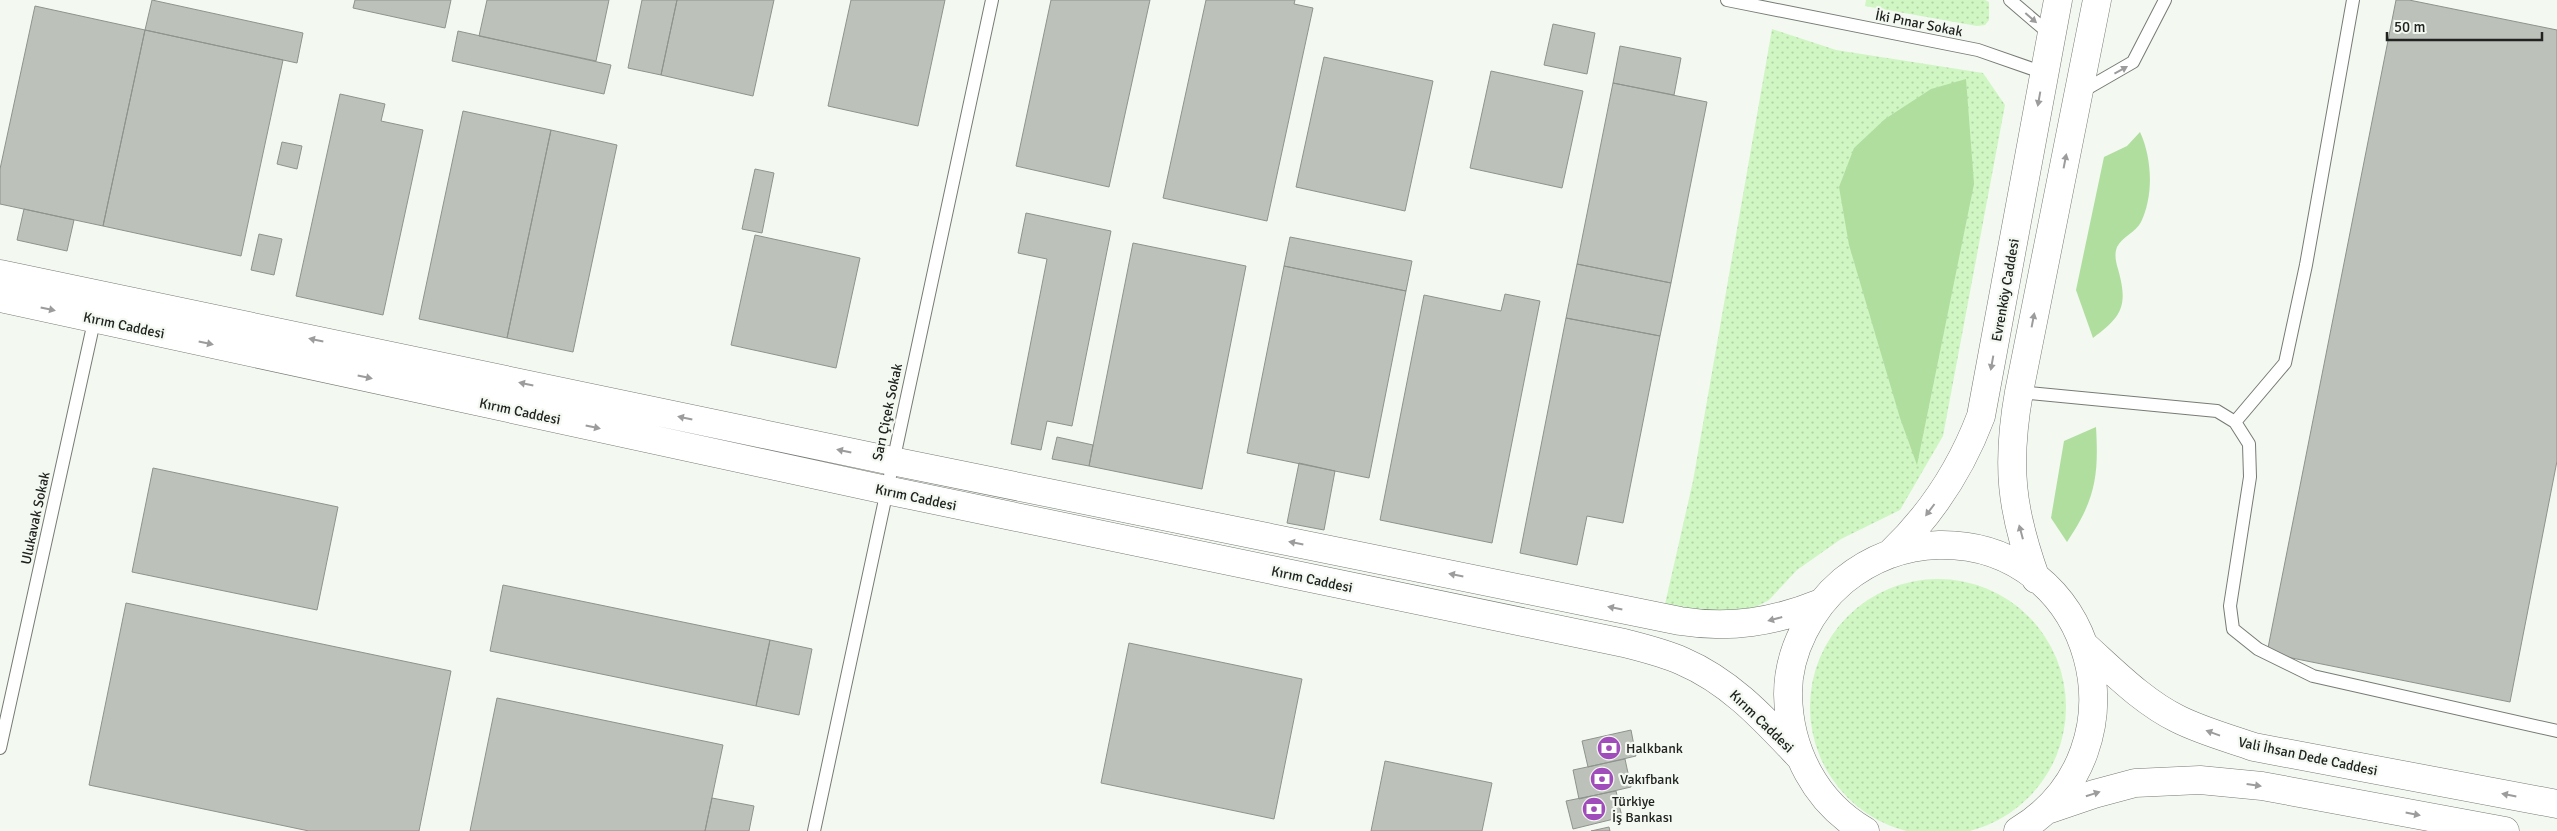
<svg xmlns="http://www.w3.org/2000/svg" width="2557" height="831" font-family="Signika,sans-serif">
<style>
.grass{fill:url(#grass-dots)}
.water{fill:#afde9e}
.building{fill:#bcc1ba;stroke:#8f938d}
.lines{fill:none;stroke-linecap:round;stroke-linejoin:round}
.lane-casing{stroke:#767b74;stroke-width:14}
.secondary-casing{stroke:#767b74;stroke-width:29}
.lane{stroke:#fff;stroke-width:12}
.secondary{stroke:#fff;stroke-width:28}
.oneway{fill:#9b9c9b}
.labels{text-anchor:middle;stroke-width:4.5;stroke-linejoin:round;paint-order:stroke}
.street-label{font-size:14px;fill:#212321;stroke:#f3f8f1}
.poi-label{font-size:14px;fill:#212321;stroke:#f3f8f1;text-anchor:start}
</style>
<defs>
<pattern id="grass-dots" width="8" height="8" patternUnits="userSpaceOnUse" patternTransform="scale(1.25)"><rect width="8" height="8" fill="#d0f6c3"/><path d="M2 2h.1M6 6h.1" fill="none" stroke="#b2d3a7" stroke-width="1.8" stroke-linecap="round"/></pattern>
</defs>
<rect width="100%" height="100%" fill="#f3f8f1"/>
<path class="grass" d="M1866 0H1985L1989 2V20L1985 25 1977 26 1865 6Z
M1772 29 1836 50 1983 73 2005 105 1943 436 1900 510 1841 539 1797 570 1769 600 1746 612 1663 613 1693 481Z
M1810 707a128 128 0 1 1 256 0a128 128 0 1 1-256 0Z"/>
<path class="water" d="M1966 79 1974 184 1917 465 1900 418 1849 245 1839 187 1854 148 1885 119 1931 89Z
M2140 132C2152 158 2154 195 2141 222 2136 232 2122 237 2117 247 2114 255 2116 262 2118 269 2128 305 2123 316 2093 338L2076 290 2104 157 2127 146Z
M2096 427C2099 477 2095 500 2067 542L2051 518 2064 441Z"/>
<path class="building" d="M152 0 303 33 297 63 145 30Z
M355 0H451L445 28 353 8Z
M487 0H609L596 61 479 36Z
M642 0H677L661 75 628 68Z
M677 0H774L753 96 661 75Z
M851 0H945L918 126 828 106Z
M1051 0H1150L1109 187 1016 166Z
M1206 0H1295L1294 4 1313 8 1267 221 1163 198Z
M2396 0H2409L2557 30V461L2510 702 2267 653Z
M35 6 145 30 103 226 0 204V169Z
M1553 24 1595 33 1587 74 1544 65Z
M145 30 283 60 241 256 103 226Z
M458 31 611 65 604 94 452 61Z
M1620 46 1681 58 1674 95 1613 83Z
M1324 57 1433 81 1405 211 1296 187Z
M1491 71 1583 91 1562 188 1470 168Z
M1613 83 1707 102 1671 283 1577 264Z
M340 94 385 104 381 121 423 130 383 315 296 296Z
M463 111 551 130 507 338 419 319Z
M551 130 617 145 573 352 507 338Z
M282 142 302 146 297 169 277 164Z
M755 169 774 173 762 233 742 229Z
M24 209 74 220 67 251 17 240Z
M1026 213 1111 231 1072 426 1047 421 1041 450 1011 444 1047 259 1018 253Z
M259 234 282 239 274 275 251 270Z
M755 235 860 258 836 368 731 345Z
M1290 237 1412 261 1406 291 1284 266Z
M1133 243 1246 266 1202 489 1089 466Z
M1577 264 1671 283 1660 336 1566 318Z
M1284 266 1406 291 1369 478 1247 453Z
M1505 294 1540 301 1492 543 1380 520 1424 295 1501 311Z
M1566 318 1660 336 1623 523 1587 516 1577 565 1520 553Z
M1057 437 1093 445 1089 466 1052 459Z
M1299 463 1335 471 1324 530 1287 523Z
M153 468 338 507 317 610 132 572Z
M503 585 770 640 756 706 490 651Z
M126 603 451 671 419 831H309L89 785Z
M770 640 812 649 799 715 756 706Z
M1129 643 1302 679 1274 819 1101 783Z
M497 698 723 745 705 831H470Z
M1631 730 1636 756 1588 767 1582 741Z
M1625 759 1631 787 1579 799 1573 770Z
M1385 761 1492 783 1482 831H1371Z
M1616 791 1622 817 1573 829 1566 801Z
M712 798 754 806 749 831H705Z
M1609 827 1610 831H1591Z"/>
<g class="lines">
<g class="lane-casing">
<path id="lane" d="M1727 0 1978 50 2044 73
M2010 0 2051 35
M2081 92 2133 62 2165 0
M2019 392 2217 411 2235 422 2249 444 2250 477 2230 606 2233 629 2258 649 2313 676 2557 731
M2235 422 2285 363 2306 265 2353 0
M0 748 95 317
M814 831 992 0"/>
</g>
<g class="secondary-casing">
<path id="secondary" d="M0 274 892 461 1680 621C1730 629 1774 622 1821 603
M0 298 886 490 1624 643C1643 648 1664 653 1682 661 1731 682 1764 719 1800 757
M1890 554C1931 515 1961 469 1981 416L2058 0
M2036 579C2011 510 2006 465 2019 392L2097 0
M2085 646C2113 671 2143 702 2178 719 2202 731 2228 738 2254 747L2557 804
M2047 810 2094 794 2135 783 2200 780 2262 786 2505 831
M1865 831C1815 802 1789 750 1788 694 1788 651 1811 608 1843 581 1870 559 1903 546 1939 545 2095 542 2152 750 2018 831"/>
</g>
<use href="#lane" class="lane"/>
<use href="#secondary" class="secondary"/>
</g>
<defs><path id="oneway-solid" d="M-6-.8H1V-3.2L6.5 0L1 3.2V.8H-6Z" transform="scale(1.25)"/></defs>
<g class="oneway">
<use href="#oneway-solid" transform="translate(2031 18) rotate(41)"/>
<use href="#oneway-solid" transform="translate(2121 70) rotate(-29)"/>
<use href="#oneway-solid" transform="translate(2039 99) rotate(100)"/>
<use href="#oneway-solid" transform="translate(2065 161) rotate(-79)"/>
<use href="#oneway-solid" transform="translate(48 309) rotate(12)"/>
<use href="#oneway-solid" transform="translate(2033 320) rotate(-79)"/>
<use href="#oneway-solid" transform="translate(316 340) rotate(-168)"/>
<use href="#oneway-solid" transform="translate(206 343) rotate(12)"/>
<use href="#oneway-solid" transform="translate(1992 363) rotate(100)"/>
<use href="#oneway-solid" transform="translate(365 377) rotate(12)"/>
<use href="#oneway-solid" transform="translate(526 384) rotate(-168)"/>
<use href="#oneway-solid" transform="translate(685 418) rotate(-168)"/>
<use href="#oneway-solid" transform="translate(593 427) rotate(12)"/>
<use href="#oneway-solid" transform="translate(844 451) rotate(-168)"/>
<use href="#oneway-solid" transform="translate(1930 510) rotate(127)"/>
<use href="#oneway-solid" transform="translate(2021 532) rotate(-105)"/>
<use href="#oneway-solid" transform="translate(1296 543) rotate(-169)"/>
<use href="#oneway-solid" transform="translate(1456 575) rotate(-169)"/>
<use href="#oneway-solid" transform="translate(1615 608) rotate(-169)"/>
<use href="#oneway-solid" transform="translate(1775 619) rotate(165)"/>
<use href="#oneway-solid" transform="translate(2213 733) rotate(-160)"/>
<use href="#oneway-solid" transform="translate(2254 785) rotate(8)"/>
<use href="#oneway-solid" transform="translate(2093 794) rotate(-18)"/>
<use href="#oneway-solid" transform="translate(2509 795) rotate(-169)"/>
<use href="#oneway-solid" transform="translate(2413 814) rotate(11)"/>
</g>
<defs>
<g id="bank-disc" transform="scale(1.25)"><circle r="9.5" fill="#a04cba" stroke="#f3f8f1"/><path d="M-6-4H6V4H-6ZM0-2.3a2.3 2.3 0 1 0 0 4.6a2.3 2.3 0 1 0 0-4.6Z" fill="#fff"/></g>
</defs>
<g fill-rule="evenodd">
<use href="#bank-disc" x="1609" y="748"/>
<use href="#bank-disc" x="1602" y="779"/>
<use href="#bank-disc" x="1594" y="809"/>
</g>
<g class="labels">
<g class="street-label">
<text transform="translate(1919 23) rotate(11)" y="5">İki Pınar Sokak</text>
<text transform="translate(2005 290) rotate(-80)" y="5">Evrenköy Caddesi</text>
<text transform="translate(124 325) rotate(12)" y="5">Kırım Caddesi</text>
<text transform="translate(520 411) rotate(12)" y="5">Kırım Caddesi</text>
<text transform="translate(887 412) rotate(-78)" y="5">Sarı Çiçek Sokak</text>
<text transform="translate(916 497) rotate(12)" y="5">Kırım Caddesi</text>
<text transform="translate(35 518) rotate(-78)" y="5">Ulukavak Sokak</text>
<text transform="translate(1312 579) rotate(12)" y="5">Kırım Caddesi</text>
<text transform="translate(1762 721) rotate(44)" y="5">Kırım Caddesi</text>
<text transform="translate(2308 756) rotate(12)" y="5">Vali İhsan Dede Caddesi</text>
</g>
<g class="poi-label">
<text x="1626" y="753">Halkbank</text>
<text x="1620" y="784">Vakıfbank</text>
<text x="1612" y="806">Türkiye<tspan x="1612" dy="16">İş Bankası</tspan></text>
</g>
</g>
<path d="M2387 32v8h155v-8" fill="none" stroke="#212321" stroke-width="2.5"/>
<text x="2394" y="32" font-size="15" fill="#212321" stroke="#f3f8f1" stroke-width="4" paint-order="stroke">50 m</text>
</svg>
